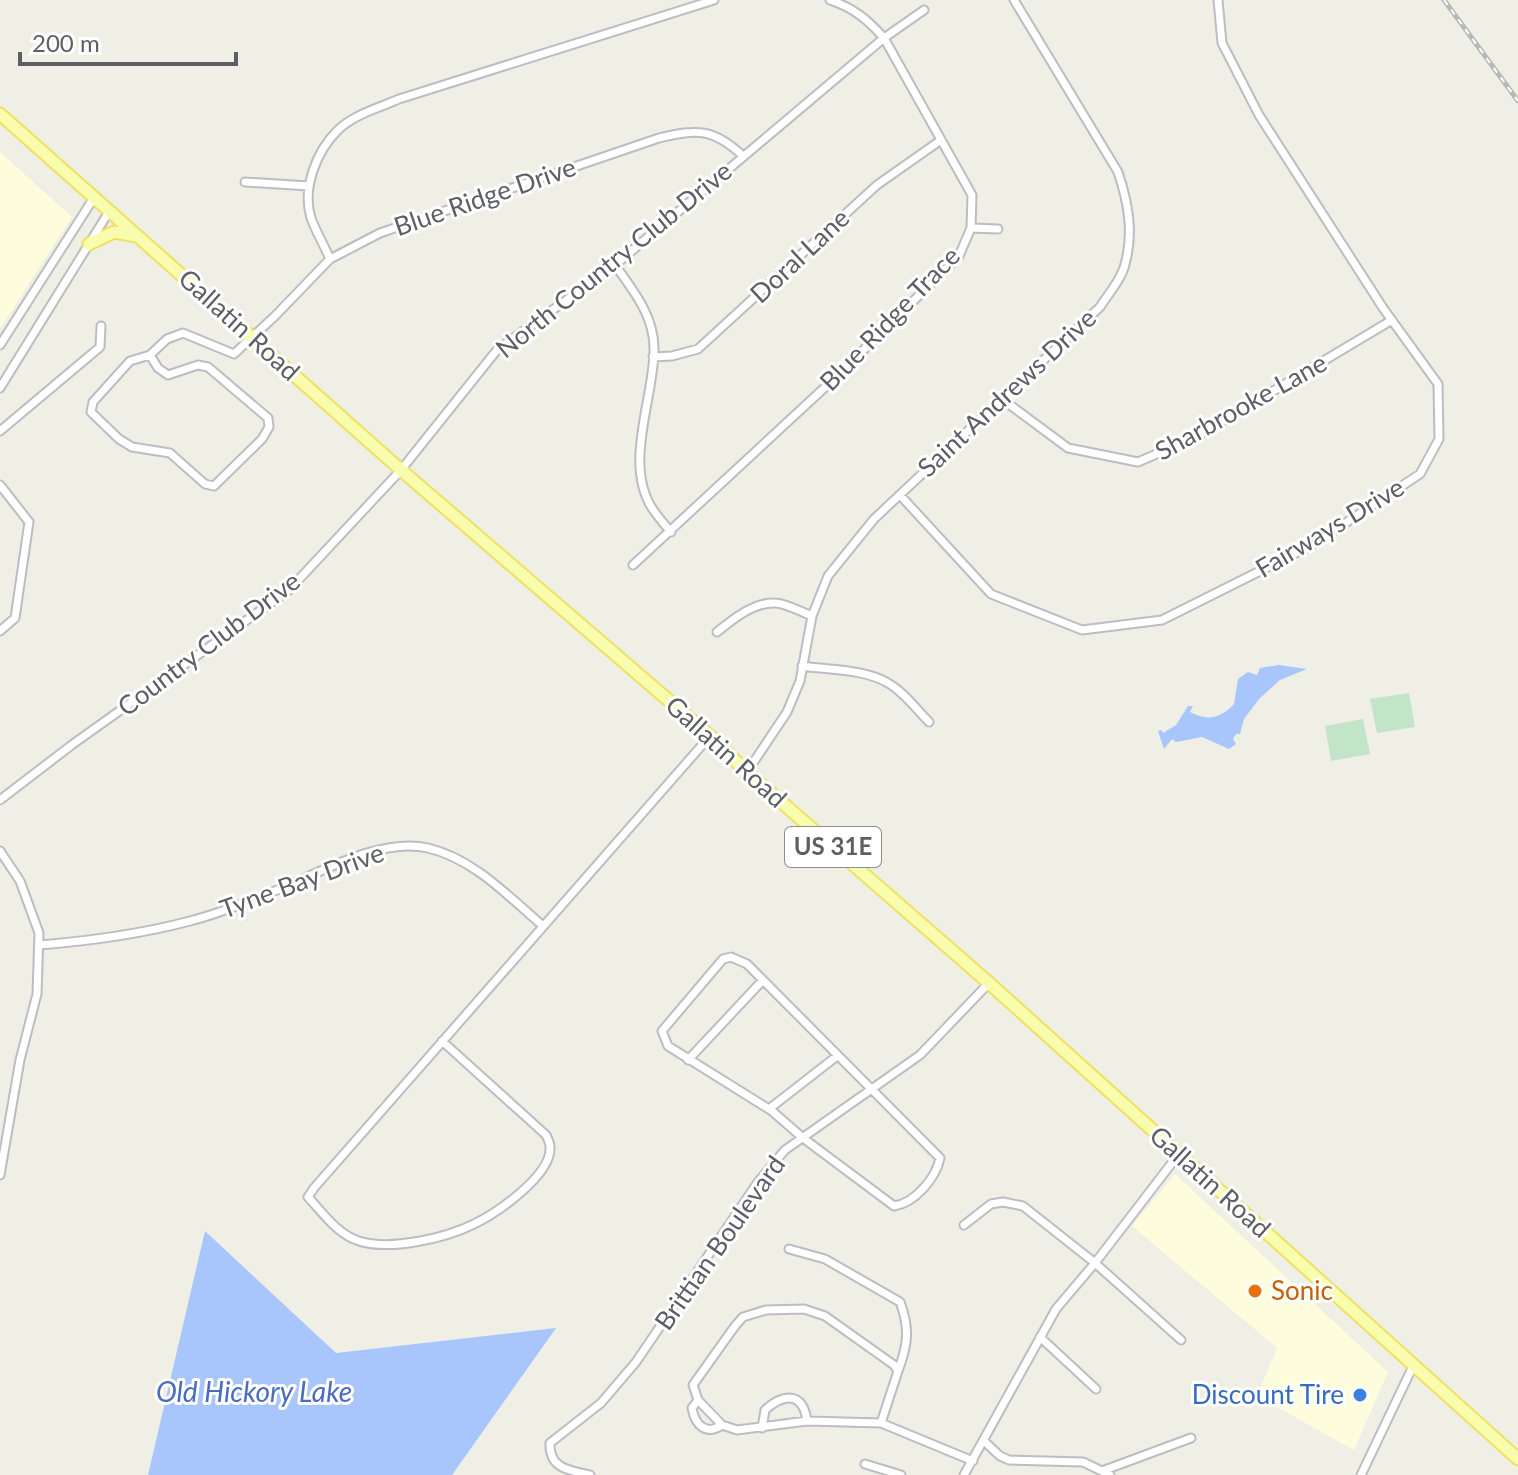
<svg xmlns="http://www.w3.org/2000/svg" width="1518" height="1475" font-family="Lato,sans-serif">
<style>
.commercial{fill:#fdfcdc}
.green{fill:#c2e5ca}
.water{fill:#a8c6fc}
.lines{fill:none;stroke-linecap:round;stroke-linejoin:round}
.minor-casing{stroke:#bcbdc3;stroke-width:11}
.primary-casing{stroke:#ede260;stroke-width:15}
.minor{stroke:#fff;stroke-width:7}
.primary{stroke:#f9fcac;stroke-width:11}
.rail-casing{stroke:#b7b8b8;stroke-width:5}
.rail{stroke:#fff;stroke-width:2;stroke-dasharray:6;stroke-linecap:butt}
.food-dot{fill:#e8710a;stroke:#fff;stroke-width:3}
.shop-dot{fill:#3f7fe0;stroke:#fff;stroke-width:3}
.labels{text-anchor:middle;stroke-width:6;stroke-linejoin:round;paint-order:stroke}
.shield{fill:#fff;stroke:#8e8f93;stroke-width:2}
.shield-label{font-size:24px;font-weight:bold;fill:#5d5f65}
.street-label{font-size:26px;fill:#5d5f65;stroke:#fff}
.food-label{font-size:26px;fill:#c56008;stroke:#fff;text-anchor:start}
.shop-label{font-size:26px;fill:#366cbe;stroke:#fff;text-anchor:end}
.water-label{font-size:28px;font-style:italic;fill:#4a6bc0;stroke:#fff}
</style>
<rect width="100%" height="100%" fill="#efefe5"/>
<path class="commercial" d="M0 152 72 217 0 329Z
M1175 1174 1388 1372 1354 1450 1257 1396 1277 1348 1132 1226Z"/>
<path class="green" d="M1409 693 1415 727 1377 733 1370 699Z
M1363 719 1370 754 1331 761 1325 726Z"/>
<path class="water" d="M1279 665 1307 669 1280 680 1259 699 1244 719 1240 734H1236L1233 739 1236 744 1229 749 1202 737 1176 742 1172 739 1164 749 1158 731 1162 730 1163 733 1176 725 1188 706H1193L1190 712C1207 721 1220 719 1234 704L1238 679 1248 672 1257 675 1260 668Z
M205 1231 336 1353 556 1328 452 1475H148Z"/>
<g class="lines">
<g class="minor-casing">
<path id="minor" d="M245 182 309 186
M971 228 998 229
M330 259C324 245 316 232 311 218 302 189 316 152 337 131 352 115 379 108 399 99L714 0
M615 265C633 290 654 316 654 348 655 396 623 462 652 508 657 516 664 524 671 532
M0 345 95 196
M150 355 130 361 93 402 91 412 119 439 132 447 170 453 205 484 214 486 262 439 269 427 268 418 208 367 198 365 168 375 158 368 150 355 167 339 183 333 234 354 275 316 330 259 380 233 659 138C698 129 713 128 743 156
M653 357 672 356 698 349 877 185 941 140
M0 388 110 210
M1002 399 1068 448 1138 462 1196 437 1392 320
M0 431 100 347 101 326
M0 485 29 522 15 618 0 631
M900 495 991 594 1082 630 1162 620 1312 545 1420 474 1439 439 1438 384 1383 308 1259 115 1222 43 1218 0
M633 565 835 378 959 256 971 228 972 195 884 38C868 20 854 8 830 0
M717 632C733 619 754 602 775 603 786 603 801 612 812 616
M802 666C828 670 865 669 888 683 904 692 916 709 929 722
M747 772 787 712 800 681 812 616 828 576 874 519 1100 307C1108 294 1122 279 1125 264 1134 233 1128 202 1118 172L1014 0
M0 800 73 744 289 590 401 470 497 350 615 265 884 38 924 10
M0 851 20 881 39 933 37 994 20 1060 0 1175
M39 945C89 941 141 934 190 921 221 913 253 900 282 888 323 871 383 837 428 848 474 859 508 896 543 926
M731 957 747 964 940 1158C936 1178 915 1203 894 1206L803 1138 772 1111 668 1046 662 1031 723 959Z
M442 1041 546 1135C548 1139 550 1143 550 1147 552 1175 497 1213 474 1224 446 1238 390 1251 359 1241 338 1235 323 1213 308 1197L314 1188 710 736
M688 1060 763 980
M769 1109 837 1056
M964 1225 991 1204 1003 1202 1023 1206 1095 1263 1181 1340
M789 1249 825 1259 900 1302C910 1328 908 1345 898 1371
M1040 1337 1096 1389
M698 1400 692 1408C695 1425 706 1436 722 1425
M881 1423 898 1371 894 1365 825 1316 804 1309 766 1310 743 1317 735 1326 693 1385 698 1400 722 1425 737 1430 807 1421 881 1423 973 1461
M762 1428 765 1410C783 1394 803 1391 807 1421
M984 1441 1000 1456 1009 1460 1083 1462 1110 1475
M865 1464 901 1475
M1102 1471 1191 1438
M590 1475C569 1470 549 1469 550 1443L601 1403 636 1362 758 1182 785 1150 920 1055 989 983
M964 1475 1056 1309 1095 1263 1178 1155
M1361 1475 1414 1364"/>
</g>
<g class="primary-casing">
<path id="primary" d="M0 114 401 470 710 736 747 772 989 983 1518 1459
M89 244 114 232 137 236"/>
</g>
<use href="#minor" class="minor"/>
<use href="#primary" class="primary"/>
<g class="rail-casing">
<path id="rail" d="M1444 0 1518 101"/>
</g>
<use href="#rail" class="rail"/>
</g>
<circle class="food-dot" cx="1255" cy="1291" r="8"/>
<circle class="shop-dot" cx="1360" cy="1395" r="8"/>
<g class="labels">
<rect class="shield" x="785" y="827" width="96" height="40" rx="6"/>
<g class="shield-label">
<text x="833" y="855">US 31E</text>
</g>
<g class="street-label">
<text transform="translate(485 197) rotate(-19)" y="9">Blue Ridge Drive</text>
<text transform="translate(800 256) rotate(-43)" y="9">Doral Lane</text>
<text transform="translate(614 260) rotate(-39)" y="9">North Country Club Drive</text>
<text transform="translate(890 319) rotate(-46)" y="9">Blue Ridge Trace</text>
<text transform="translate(239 325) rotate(42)" y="9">Gallatin Road</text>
<text transform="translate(1007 393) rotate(-43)" y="9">Saint Andrews Drive</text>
<text transform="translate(1241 407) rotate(-29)" y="9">Sharbrooke Lane</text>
<text transform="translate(1330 528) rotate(-31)" y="9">Fairways Drive</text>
<text transform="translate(209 644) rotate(-37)" y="9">Country Club Drive</text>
<text transform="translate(726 752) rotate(42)" y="9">Gallatin Road</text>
<text transform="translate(302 881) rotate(-20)" y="9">Tyne Bay Drive</text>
<text transform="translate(1210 1182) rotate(42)" y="9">Gallatin Road</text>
<text transform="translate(720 1243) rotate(-55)" y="9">Brittian Boulevard</text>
</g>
<g class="food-label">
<text x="1271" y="1300">Sonic</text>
</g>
<g class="shop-label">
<text x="1344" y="1404">Discount Tire</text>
</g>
<g class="water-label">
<text x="254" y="1402">Old Hickory Lake</text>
</g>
</g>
<path d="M20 52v12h216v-12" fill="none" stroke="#5d5f65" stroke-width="4"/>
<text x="32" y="52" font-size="24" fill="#5d5f65" stroke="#ffffff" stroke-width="6" paint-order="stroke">200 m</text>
</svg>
